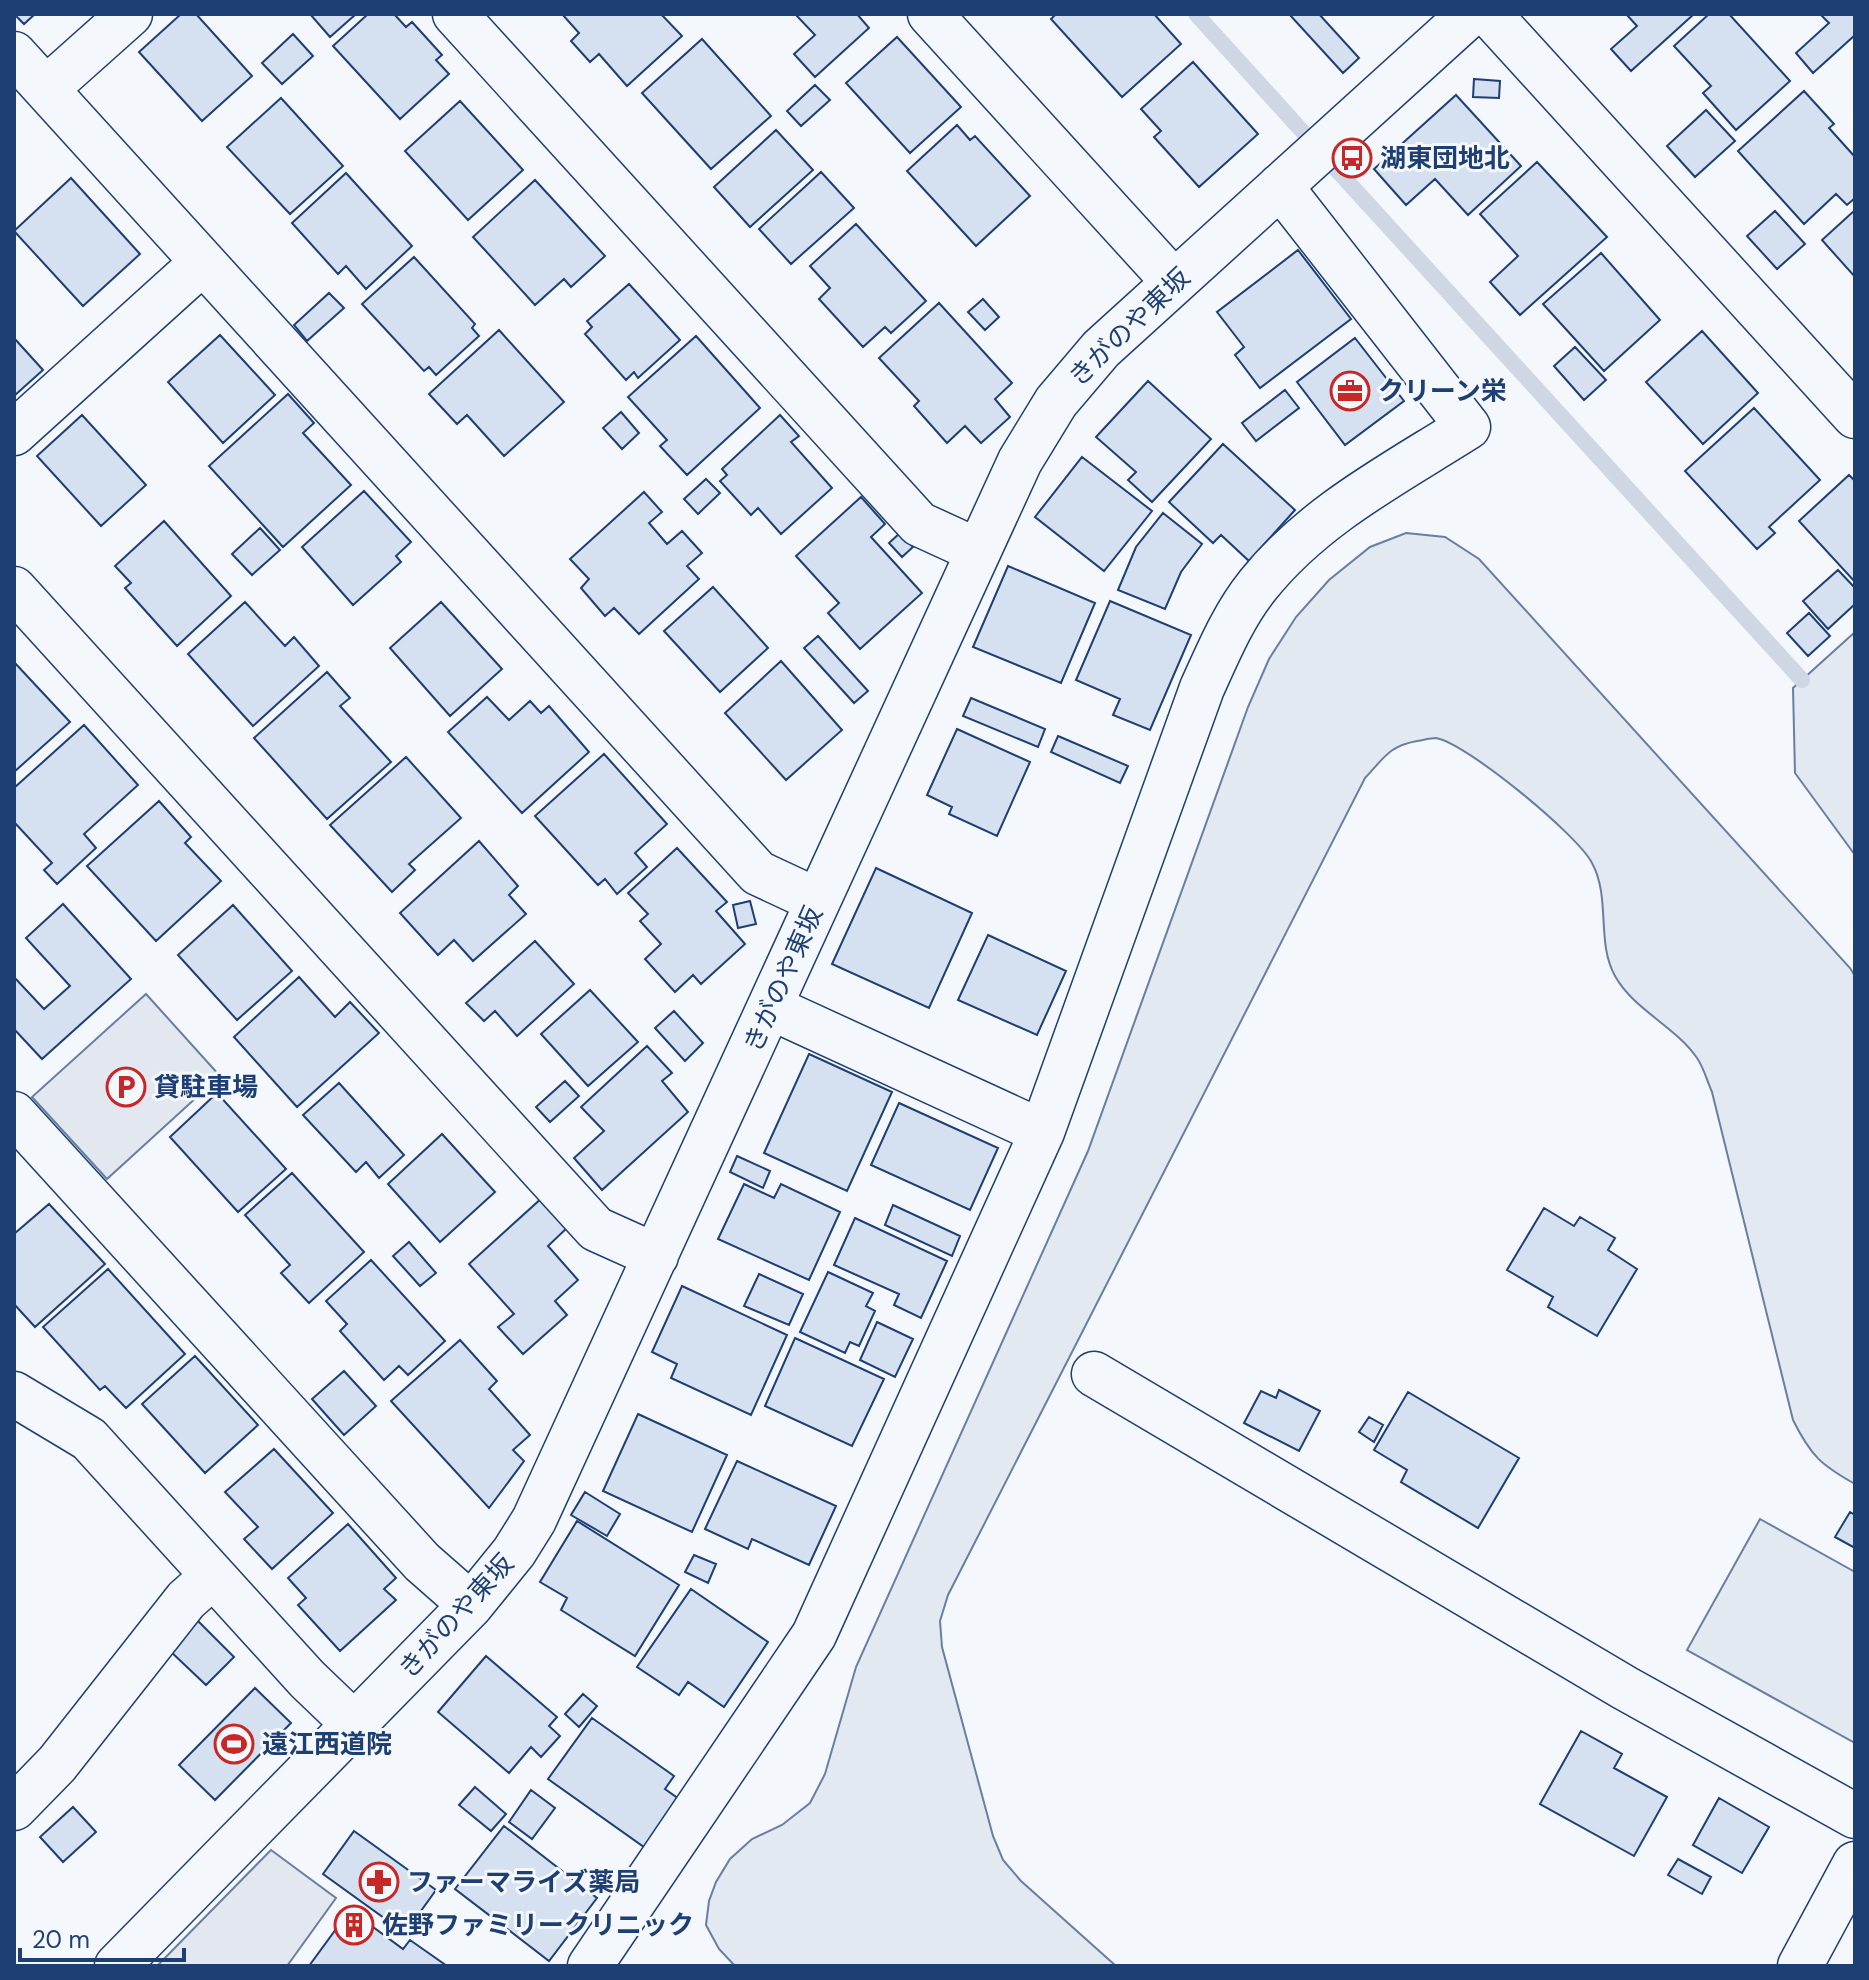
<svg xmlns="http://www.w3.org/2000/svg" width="1869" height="1980" font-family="'DM Sans','Noto Sans JP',sans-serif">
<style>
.green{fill:#e3e9f0;stroke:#687fa3;stroke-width:2}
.parking{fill:#e3e8f0;stroke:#687fa3;stroke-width:2}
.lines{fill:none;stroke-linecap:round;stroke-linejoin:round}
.stream{stroke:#cfd7e4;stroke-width:16}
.building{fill:#d5e0f0;stroke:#1d3f73;stroke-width:2}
.minor-casing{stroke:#1d3f73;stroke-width:47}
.minor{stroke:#f4f7fb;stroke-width:44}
.labels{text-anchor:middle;stroke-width:6;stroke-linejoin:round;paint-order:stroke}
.poi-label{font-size:26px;font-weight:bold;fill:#1d3f73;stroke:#f4f7fb;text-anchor:start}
.street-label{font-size:26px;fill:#1d3f73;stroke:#f4f7fb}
</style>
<rect width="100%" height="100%" fill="#f4f7fb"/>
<path class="green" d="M1406 533 1445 537 1479 559 1850 968 1855 976V1484C1821 1465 1811 1456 1793 1420L1712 1092C1707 1081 1704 1068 1697 1058 1675 1026 1634 1010 1615 976 1596 942 1611 898 1592 863 1578 835 1466 743 1436 738 1431 738 1423 740 1417 741 1389 746 1384 758 1365 778L948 1595 940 1621 942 1647 993 1836 1003 1860 1021 1881 1116 1966H735L719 1949 706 1925 709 1901 716 1882 730 1859 752 1839 782 1825 810 1803 825 1774 856 1667 1088 1151 1248 707 1269 659 1296 617 1329 580 1370 547Z
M1855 632V855L1795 773 1793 688Z
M1760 1519 1855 1572V1743L1687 1650Z"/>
<path class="parking" d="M146 994 220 1076 107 1179 32 1097Z
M271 1850 336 1898 287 1966H157Z"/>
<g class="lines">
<path class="stream" d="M1196 14 1303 132
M1336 169 1802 680"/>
</g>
<path class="building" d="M14 14H35L24 24Z
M181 14H196L252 76 202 121 139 52Z
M310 14H356L330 37Z
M368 14H394L406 27 412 22 442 55 436 60 449 74 400 119 333 46Z
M562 14H661L682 36 627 86 599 54 590 62 571 41 579 33Z
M795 14H857L869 28 815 77 794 54 815 35Z
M1056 14H1154L1181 44 1122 97 1051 19Z
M1289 14H1319L1359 58 1343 73Z
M1626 14H1694L1631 71 1611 49 1637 26Z
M1709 14H1729L1790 81 1736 130 1703 93 1711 86 1674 46Z
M1820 14H1855V35L1813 73 1796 53 1829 23Z
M293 34 313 56 282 84 262 63Z
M897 37 961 107 910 153 846 83Z
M702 39 771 116 711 169 642 93Z
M1193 62 1258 134 1199 187 1154 137 1161 131 1141 109Z
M1474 79 1500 81 1499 98 1473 97Z
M815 85 830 100 801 126 787 111Z
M1804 91 1834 124 1829 128 1855 157V198L1847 205 1836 194 1804 224 1738 151Z
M1456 95 1521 166 1468 215 1435 179 1406 205 1374 169Z
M281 98 343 166 290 214 227 147Z
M460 101 523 170 468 220 405 151Z
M1706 110 1735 141 1695 177 1667 146Z
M957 125 970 140 975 136 1030 196 976 246 907 171Z
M776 130 813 170 750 227 714 187Z
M1537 162 1607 237 1520 315 1490 282 1518 256 1480 214Z
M821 172 854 208 791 264 759 229Z
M346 173 412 246 366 289 346 266 338 274 292 223Z
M71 178 140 254 83 306 14 231Z
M535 180 605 256 571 287 564 279 535 305 473 237Z
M1855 210V277L1822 240Z
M1775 211 1805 244 1777 269 1747 236Z
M856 224 926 301 891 333 885 327 863 347 819 299 830 288 810 266Z
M1298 250 1351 319 1260 388 1235 355 1244 347 1217 312Z
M1601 253 1660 320 1604 371 1543 304Z
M414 257 475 324 472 328 479 336 436 375 429 367 424 371 362 304Z
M629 284 680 340 638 378 634 372 626 380 585 334 592 327 587 321Z
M329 293 344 308 307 341 294 325Z
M983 299 999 317 985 330 968 312Z
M939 303 1012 383 995 399 1010 417 981 443 965 426 947 443 914 406 919 401 879 358Z
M499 330 564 402 504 456 467 415 457 424 429 394Z
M1702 331 1758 393 1703 444 1646 382Z
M220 335 275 395 223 443 168 382Z
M696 336 760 408 687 475 660 446 667 440 628 397Z
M14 338 43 370 14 396Z
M1355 338 1404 401 1345 445 1297 382Z
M1575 347 1606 380 1584 400 1554 366Z
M1148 381 1211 439 1152 502 1128 480 1136 472 1096 437Z
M1285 390 1299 408 1256 441 1242 423Z
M288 394 314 423 303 433 351 485 283 547 209 466Z
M1754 408 1820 480 1769 527 1775 533 1757 549 1685 471Z
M621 412 639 433 622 449 603 428Z
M82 415 146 485 101 526 37 456Z
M780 415 799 436 791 442 832 488 781 534 758 508 751 515 720 481 727 475 722 469Z
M1223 444 1295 510 1249 561 1221 535 1213 543 1169 502Z
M1082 457 1152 511 1104 571 1035 517Z
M1849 475 1855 481V582L1799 521Z
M706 479 720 493 698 514 684 499Z
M364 491 411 542 396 556 401 562 353 605 302 547Z
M644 492 662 512 649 523 667 544 682 531 702 553 687 566 699 579 639 634 614 608 605 616 581 588 589 579 570 559Z
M861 497 885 524 871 537 922 593 860 649 828 613 839 603 796 556Z
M1163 513 1202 544 1181 572 1165 609 1118 590 1136 547Z
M164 521 231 596 177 646 125 588 131 583 115 566Z
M260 528 280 550 252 575 232 554Z
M900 533 913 547 902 557 889 543Z
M1008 566 1095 603 1061 683 973 647Z
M1838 570 1855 588V604L1828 629 1803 601Z
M713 587 768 648 720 692 664 631Z
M1110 601 1191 635 1150 730 1113 715 1120 699 1076 680Z
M245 602 285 646 294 637 319 666 253 726 188 654Z
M441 602 502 669 450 716 390 648Z
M1809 613 1830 636 1808 656 1787 633Z
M818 636 868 691 854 703 804 648Z
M781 661 842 730 786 780 725 713Z
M14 662 70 722 14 772Z
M327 672 350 698 340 706 391 762 327 819 254 738Z
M487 697 509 720 530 701 541 713 549 706 589 752 522 813 448 732Z
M971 698 1045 729 1038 747 963 716Z
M84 725 138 785 84 834 96 848 57 884 44 870 52 863 14 822V788Z
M957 729 1030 762 997 836 949 814 952 807 927 795Z
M1058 736 1128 766 1120 783 1051 752Z
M604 754 667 824 635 853 647 867 617 894 605 879 598 885 535 816Z
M406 757 461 818 409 864 415 870 392 892 330 825Z
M159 801 191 837 185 843 221 881 156 941 87 866Z
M479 841 518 886 509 895 526 914 473 961 454 940 438 955 400 913Z
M677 848 727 902 716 911 745 944 701 984 693 975 675 992 645 959 661 944 640 921 648 914 628 893Z
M876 868 972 913 929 1008 832 964Z
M750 901 756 924 738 928 733 905Z
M63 904 131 979 42 1059 14 1029V977L44 1009 70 986 26 938Z
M233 905 292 971 237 1020 178 955Z
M988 935 1066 971 1037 1035 958 1000Z
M535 941 574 984 517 1036 495 1011 484 1021 466 1003Z
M299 977 335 1017 350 1002 379 1033 297 1107 234 1037Z
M590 990 638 1042 588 1086 541 1034Z
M674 1011 703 1043 685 1061 655 1028Z
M647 1046 672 1073 662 1081 688 1112 602 1190 574 1158 604 1131 581 1107Z
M809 1054 892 1092 847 1191 764 1153Z
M565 1081 579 1096 550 1122 536 1107Z
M339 1083 404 1155 379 1178 366 1162 356 1172 303 1115Z
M217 1093 286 1169 238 1212 170 1137Z
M899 1103 998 1148 970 1210 871 1165Z
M442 1134 495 1192 440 1242 388 1184Z
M737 1156 770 1171 763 1188 730 1172Z
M292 1173 364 1252 309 1303 281 1273 290 1265 245 1215Z
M744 1184 774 1198 781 1184 840 1212 809 1280 718 1239Z
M543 1197 569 1226 548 1246 578 1280 555 1301 567 1315 523 1354 498 1327 514 1314 469 1264Z
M49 1204 105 1264 35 1327 14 1304V1234Z
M893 1205 960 1236 952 1256 885 1225Z
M1544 1208 1574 1226 1580 1217 1615 1238 1608 1250 1637 1269 1597 1336 1548 1307 1553 1297 1507 1270Z
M855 1218 947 1261 921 1318 894 1305 899 1294 834 1265Z
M409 1242 436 1273 420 1286 393 1256Z
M371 1260 445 1341 408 1375 399 1366 384 1380 340 1331 347 1324 326 1301Z
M108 1269 185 1354 126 1408 105 1386 100 1390 43 1327Z
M828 1272 873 1293 866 1306 875 1311 859 1346 850 1342 845 1353 800 1332Z
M759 1274 803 1294 789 1325 744 1306Z
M682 1286 787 1335 751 1415 671 1378 677 1364 652 1352Z
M877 1322 913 1339 895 1377 860 1360Z
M795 1338 884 1379 852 1446 765 1406Z
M460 1340 497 1381 489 1389 530 1435 513 1450 524 1461 489 1508 391 1401Z
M195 1356 258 1425 205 1473 142 1404Z
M344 1371 376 1406 344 1435 312 1399Z
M1279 1390 1320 1411 1299 1451 1244 1423 1261 1391 1276 1398Z
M1408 1392 1519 1458 1478 1528 1401 1482 1407 1470 1374 1450Z
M638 1414 727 1455 692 1532 603 1491Z
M1369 1417 1383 1425 1374 1442 1359 1432Z
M274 1449 333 1513 272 1569 244 1539 258 1527 225 1492Z
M737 1461 836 1506 809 1565 752 1539 748 1549 705 1529Z
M585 1492 620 1514 607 1536 571 1515Z
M1850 1512 1855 1515V1548L1835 1537Z
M577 1521 679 1585 635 1656 561 1610 567 1598 540 1582Z
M348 1524 396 1578 384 1589 396 1600 340 1651 298 1605 306 1598 288 1578Z
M694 1555 716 1564 708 1583 685 1572Z
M691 1589 768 1642 724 1707 688 1682 679 1695 637 1667Z
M198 1621 234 1657 206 1685 169 1650Z
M486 1656 557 1717 549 1726 560 1736 541 1757 531 1747 509 1773 438 1712Z
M255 1688 291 1723 215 1800 179 1765Z
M583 1694 597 1706 579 1727 565 1714Z
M592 1718 674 1776 665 1789 679 1799 644 1847 548 1779Z
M1581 1731 1622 1754 1614 1768 1667 1797 1634 1856 1540 1804Z
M475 1787 506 1814 491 1831 459 1805Z
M531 1790 555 1808 532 1839 509 1822Z
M1719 1798 1769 1827 1742 1873 1693 1845Z
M73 1807 96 1832 63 1862 40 1837Z
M504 1826 597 1898 549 1961 455 1889Z
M354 1831 436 1890 405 1933 323 1874Z
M1678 1859 1711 1877 1702 1894 1668 1875Z
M350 1910 403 1949 410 1940 447 1966H309Z"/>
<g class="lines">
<g class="minor-casing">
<path id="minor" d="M455 14 919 524 978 551
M930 14 1174 282
M1489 14 1855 416
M14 54 758 873 818 901
M46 89 130 14
M14 433 203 262
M14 589 596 1229 656 1256
M770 1007 1042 1132
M14 1114 422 1562 471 1605
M1094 1374 1625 1688 1855 1816
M14 1394 89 1439 307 1679 355 1725
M14 1808 57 1764 186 1600 213 1576
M117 1966 471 1605 514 1552 534 1520 1020 461 1056 402 1101 349 1470 14
M590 1966 814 1635 1042 1132 1202 688C1218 653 1233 616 1258 585 1314 515 1394 474 1468 427L1280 186
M1800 1966 1855 1864"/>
</g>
<use href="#minor" class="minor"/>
</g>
<defs>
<g id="bus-ring" transform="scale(2)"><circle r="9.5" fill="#f4f7fb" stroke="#c62828" stroke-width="1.5"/><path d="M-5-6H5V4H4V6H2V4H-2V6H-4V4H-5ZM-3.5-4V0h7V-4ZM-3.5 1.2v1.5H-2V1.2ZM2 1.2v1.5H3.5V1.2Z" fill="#c62828"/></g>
<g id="office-ring" transform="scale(2)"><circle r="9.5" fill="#f4f7fb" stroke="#c62828" stroke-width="1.5"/><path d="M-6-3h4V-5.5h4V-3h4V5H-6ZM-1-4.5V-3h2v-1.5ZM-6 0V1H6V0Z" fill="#c62828"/></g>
<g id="parking-ring" transform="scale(2)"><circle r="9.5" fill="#f4f7fb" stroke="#c62828" stroke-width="1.5"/><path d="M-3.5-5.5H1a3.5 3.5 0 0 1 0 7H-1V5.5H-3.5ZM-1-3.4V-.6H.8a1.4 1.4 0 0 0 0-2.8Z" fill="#c62828"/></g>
<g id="stadium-ring" transform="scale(2)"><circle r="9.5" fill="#f4f7fb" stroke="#c62828" stroke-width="1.5"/><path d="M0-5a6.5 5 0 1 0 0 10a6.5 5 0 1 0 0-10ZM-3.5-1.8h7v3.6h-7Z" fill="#c62828"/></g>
<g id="pharmacy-ring" transform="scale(2)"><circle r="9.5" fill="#f4f7fb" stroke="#c62828" stroke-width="1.5"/><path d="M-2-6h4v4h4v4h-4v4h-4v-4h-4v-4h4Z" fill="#c62828"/></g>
<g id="building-ring" transform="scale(2)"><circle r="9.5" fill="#f4f7fb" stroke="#c62828" stroke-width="1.5"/><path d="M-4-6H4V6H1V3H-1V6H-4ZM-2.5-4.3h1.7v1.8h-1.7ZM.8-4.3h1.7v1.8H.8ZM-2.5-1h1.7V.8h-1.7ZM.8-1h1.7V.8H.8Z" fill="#c62828"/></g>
</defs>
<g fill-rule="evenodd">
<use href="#bus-ring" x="1352" y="158"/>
<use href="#office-ring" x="1350" y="391"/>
<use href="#parking-ring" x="126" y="1087"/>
<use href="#stadium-ring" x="234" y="1744"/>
<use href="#pharmacy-ring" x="379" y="1882"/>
<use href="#building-ring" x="354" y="1925"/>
</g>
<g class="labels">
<g class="poi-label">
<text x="1380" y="167">湖東団地北</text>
<text x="1378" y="400">クリーン栄</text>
<text x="154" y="1096">貸駐車場</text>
<text x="262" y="1753">遠江西道院</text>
<text x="407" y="1891">ファーマライズ薬局</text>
<text x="382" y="1934">佐野ファミリークリニック</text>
</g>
<g class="street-label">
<text transform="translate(1129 327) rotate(-44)" y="9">きがのや東坂</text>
<text transform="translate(783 979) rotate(-66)" y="9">きがのや東坂</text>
<text transform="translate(456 1616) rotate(-48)" y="9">きがのや東坂</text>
</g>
</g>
<rect width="1869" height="1980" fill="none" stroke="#1d3f73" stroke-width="32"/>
<path d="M20 1948v12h164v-12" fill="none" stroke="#1d3f73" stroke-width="4"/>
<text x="32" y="1948" font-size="24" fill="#1d3f73" stroke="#f4f7fb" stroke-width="6" paint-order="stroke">20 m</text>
</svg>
